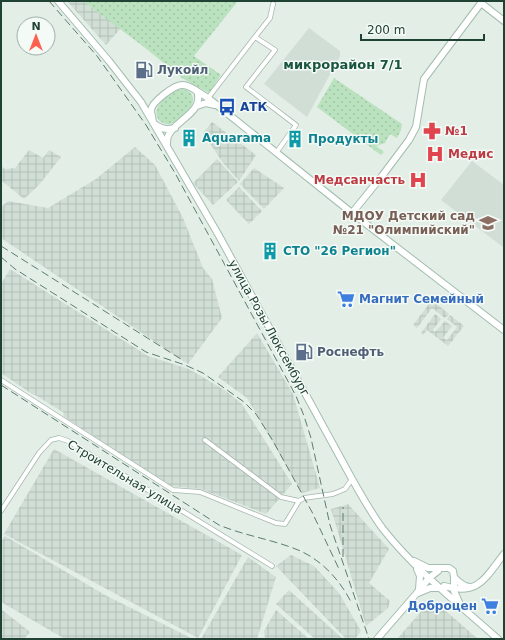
<svg xmlns="http://www.w3.org/2000/svg" width="505" height="640" font-family="'DejaVu Sans',sans-serif">
<style>
.built{fill:#d1ded6}
.industrial{fill:url(#industrial-grid)}
.grass{fill:url(#grass-dots)}
.lines{fill:none;stroke-linecap:round;stroke-linejoin:round}
.street-casing{stroke:#a5b7ae;stroke-width:5.5}
.secondary-casing{stroke:#a3beb0;stroke-width:8}
.street{stroke:#fff;stroke-width:4}
.secondary{stroke:#fff;stroke-width:6}
.rail{stroke:#5b7d6f;stroke-width:1;stroke-dasharray:8 4;stroke-linecap:butt}
.labels{text-anchor:middle;stroke-width:3;stroke-linejoin:round;paint-order:stroke}
.service-label{font-size:12px;font-weight:bold;fill:#4e5e75;stroke:#f4faf6;text-anchor:start}
.transit-label{font-size:12px;font-weight:bold;fill:#164399;stroke:#f4faf6;text-anchor:start}
.health-label{font-size:12px;font-weight:bold;fill:#be3a42;stroke:#f4faf6;text-anchor:start}
.culture-label{font-size:12px;font-weight:bold;fill:#0d838f;stroke:#f4faf6;text-anchor:start}
.education-label{font-size:12px;font-weight:bold;fill:#785e54;stroke:#f4faf6;text-anchor:end}
.shop-label{font-size:12px;font-weight:bold;fill:#366cbe;stroke:#f4faf6;text-anchor:start}
.street-label{font-size:12px;fill:#204234;stroke:#f4faf6}
.neighbourhood-label{font-size:13px;font-weight:bold;fill:#1a563e;stroke:#f4faf6}
</style>
<defs>
<pattern id="industrial-grid" width="8" height="8" patternUnits="userSpaceOnUse"><rect width="8" height="8" fill="#d1ded6"/><path d="M0 4h8M4 0v8" fill="none" stroke="#b3c0b8"/></pattern>
<pattern id="grass-dots" width="8" height="8" patternUnits="userSpaceOnUse"><rect width="8" height="8" fill="#bae2be"/><path d="M2 2h.1M6 6h.1" fill="none" stroke="#a0c3a4" stroke-width="1.8" stroke-linecap="round"/></pattern>
</defs>
<rect width="100%" height="100%" fill="#e3eee7"/>
<path class="built" d="M309 28 340 51V56L307 117 264 84Z
M472 161 504 185V246L503 247 441 200Z"/>
<path class="industrial" d="M67 1H94L121 28 106 45Z
M212 122 256 155 239 181 223 163 203 133Z
M135 147 155 165 183 218 203 268 212 279 222 318 188 364 1 238V207L8 201 48 208 96 179Z
M29 150 43 158 49 150 61 157 39 185 24 199 2 181 1 182V166L5 169 15 168Z
M217 159 238 182 213 205 193 183Z
M254 168 284 188 264 209 240 184Z
M239 187 262 211 249 224 226 200Z
M10 269 148 356 189 369 226 391 242 404 292 484 266 514 201 489 170 486 63 416 64 413 37 396 32 394 1 373V284Z
M432 300 449 314 445 318 432 308 417 328 413 325Z
M435 314 441 319 433 330 435 332 445 321 452 326 443 338 447 340 457 327 447 319 450 315 464 326 448 346 427 330 423 335 421 333Z
M257 333 293 394 320 488 302 493 247 398 218 377Z
M54 449 242 555 198 638 4 534Z
M348 504 389 549 369 583 390 601 388 608 366 626 331 509Z
M5 536 105 595 193 639H65L1 602V542Z
M291 555 314 566 339 593 361 631 355 639H346L276 566Z
M248 557 276 577 257 639H201Z
M289 590 343 639H315L276 604Z
M432 599 478 639H397Z
M1 609 30 632 24 639H1Z
M276 610 309 639H265L264 631Z"/>
<path class="grass" d="M83 1H238L194 56 221 75 209 93 182 78 144 47Z
M334 78 402 124 401 130 397 138 390 134 385 143 376 146 384 152 381 155 317 107Z
M182 89C209 95 180 126 166 124 162 123 159 121 157 117 153 104 172 91 182 89Z"/>
<g class="lines">
<g class="street-casing">
<path id="street" d="M255 37 270 18 273 4
M208 98 255 37 275 50 246 87 296 125 276 153
M1 380 173 490 200 492 276 523 285 524 299 501 304 498 333 494 345 489 352 479
M205 440 281 497 299 501
M1 511 39 453 51 440 59 438 68 441 272 566"/>
</g>
<g class="secondary-casing">
<path id="secondary" d="M58 1 109 61 141 102 218 234 352 479C362 496 371 513 383 529 416 571 458 603 498 639
M197 91 208 98 352 213 504 330
M197 106 206 103 215 105
M167 146C167 143 167 139 168 136 175 120 205 112 197 91 192 88 188 85 182 85 174 85 152 102 151 110 151 114 153 119 153 123 161 129 165 130 175 128
M352 213 382 176 409 140 416 127 424 79 481 3 504 21
M414 561 428 568H449L453 571 454 577 459 582 465 586 469 587
M417 569 420 576 419 589
M454 579V591L459 602
M444 586C479 596 485 578 504 554
M418 593 430 588H439
M377 639 416 594 429 578 438 571"/>
</g>
<use href="#street" class="street"/>
<use href="#secondary" class="secondary"/>
<path class="rail" d="M49 1 97 56 146 125 175 173 296 396 304 416 311 438 330 525 369 639
M1 246 184 361
M1 257 15 269 146 352 185 365 203 373 244 402 256 414 273 441 312 512 339 569
M1 385 219 525C243 535 269 539 293 548 319 557 340 579 352 604
M343 557V507"/>
</g>
<defs>
<g id="fuel-bare" transform="scale(1.38)"><path d="M-5.5-6h7V0h2V4h1.3V-2.5L3-4.5l.8-.8L6-3V5H2.5V1h-1V6h-7ZM-4.2-4.7v3.2H.2V-4.7Z" fill="#5c6f8a" stroke="#f4faf6" stroke-width="2.5" paint-order="stroke"/></g>
<g id="bus-bare" transform="scale(1.38)"><path d="M-5-6H5V4H4V6H2V4H-2V6H-4V4H-5ZM-3.5-4V0h7V-4ZM-3.5 1.2v1.5H-2V1.2ZM2 1.2v1.5H3.5V1.2Z" fill="#1a4fb4" stroke="#f4faf6" stroke-width="2.5" paint-order="stroke"/></g>
<g id="pharmacy-bare" transform="scale(1.38)"><path d="M-2-6h4v4h4v4h-4v4h-4v-4h-4v-4h4Z" fill="#e0444e" stroke="#f4faf6" stroke-width="2.5" paint-order="stroke"/></g>
<g id="building-bare" transform="scale(1.38)"><path d="M-4-6H4V6H1V3H-1V6H-4ZM-2.5-4.3h1.7v1.8h-1.7ZM.8-4.3h1.7v1.8H.8ZM-2.5-1h1.7V.8h-1.7ZM.8-1h1.7V.8H.8Z" fill="#0f9aa8" stroke="#f4faf6" stroke-width="2.5" paint-order="stroke"/></g>
<g id="hospital-bare" transform="scale(1.38)"><path d="M-5-5h3v3.5h4V-5h3V5h-3V1.5h-4V5h-3Z" fill="#e0444e" stroke="#f4faf6" stroke-width="2.5" paint-order="stroke"/></g>
<g id="school-bare" transform="scale(1.38)"><path d="M0-5L7-2L0 1L-7-2ZM-4 1L0 2.5L4 1V4Q0 6-4 4Z" fill="#8d6e63" stroke="#f4faf6" stroke-width="2.5" paint-order="stroke"/></g>
<g id="supermarket-bare" transform="scale(1.38)"><path d="M-6-5.5h2.5l.6 2H6L4.5 2H-2.5L-4.4-4H-6ZM-1.5 3.2a1.3 1.3 0 1 0 .1 0ZM3 3.2a1.3 1.3 0 1 0 .1 0Z" fill="#3f7fe0" stroke="#f4faf6" stroke-width="2.5" paint-order="stroke"/></g>
</defs>
<g fill-rule="evenodd">
<use href="#fuel-bare" x="144" y="70"/>
<use href="#bus-bare" x="227" y="107"/>
<use href="#pharmacy-bare" x="432" y="131"/>
<use href="#building-bare" x="189" y="138"/>
<use href="#building-bare" x="295" y="139"/>
<use href="#hospital-bare" x="435" y="154"/>
<use href="#hospital-bare" x="418" y="180"/>
<use href="#school-bare" x="488" y="223"/>
<use href="#building-bare" x="270" y="251"/>
<use href="#supermarket-bare" x="346" y="299"/>
<use href="#fuel-bare" x="304" y="352"/>
<use href="#supermarket-bare" x="490" y="606"/>
</g>
<g class="labels">
<g class="service-label">
<text x="157" y="74">Лукойл</text>
<text x="317" y="356">Роснефть</text>
</g>
<g class="transit-label">
<text x="240" y="111">АТК</text>
</g>
<g class="health-label">
<text x="445" y="135">№1</text>
<text x="448" y="158">Медис</text>
<text x="405" y="184" text-anchor="end">Медсанчасть</text>
</g>
<g class="culture-label">
<text x="202" y="142">Aquarama</text>
<text x="308" y="143">Продукты</text>
<text x="283" y="255">СТО "26 Регион"</text>
</g>
<g class="education-label">
<text x="475" y="220">МДОУ Детский сад<tspan x="475" dy="14">№21 "Олимпийский"</tspan></text>
</g>
<g class="shop-label">
<text x="359" y="303">Магнит Семейный</text>
<text x="477" y="610" text-anchor="end">Доброцен</text>
</g>
<g class="street-label">
<text transform="translate(269 328) rotate(61)" y="4">улица Розы Люксембург</text>
<text transform="translate(125 477) rotate(31)" y="4">Строительная улица</text>
</g>
<g class="neighbourhood-label">
<text x="343" y="69">микрорайон 7/1</text>
</g>
</g>
<rect width="505" height="640" fill="none" stroke="#204234" stroke-width="4"/>
<g transform="translate(36 36)"><circle r="19" fill="#f4faf6" stroke="#9fb0a8"/>
<path d="M0-3L7 15L0 10L-7 15Z" fill="#ff6050"/>
<text y="-6" font-size="11" font-weight="bold" text-anchor="middle" fill="#204234">N</text>
</g>
<path d="M361 34v6h123v-6" fill="none" stroke="#204234" stroke-width="2"/>
<text x="367" y="34" font-size="12" fill="#204234" stroke="#f4faf6" stroke-width="3" paint-order="stroke">200 m</text>
</svg>
